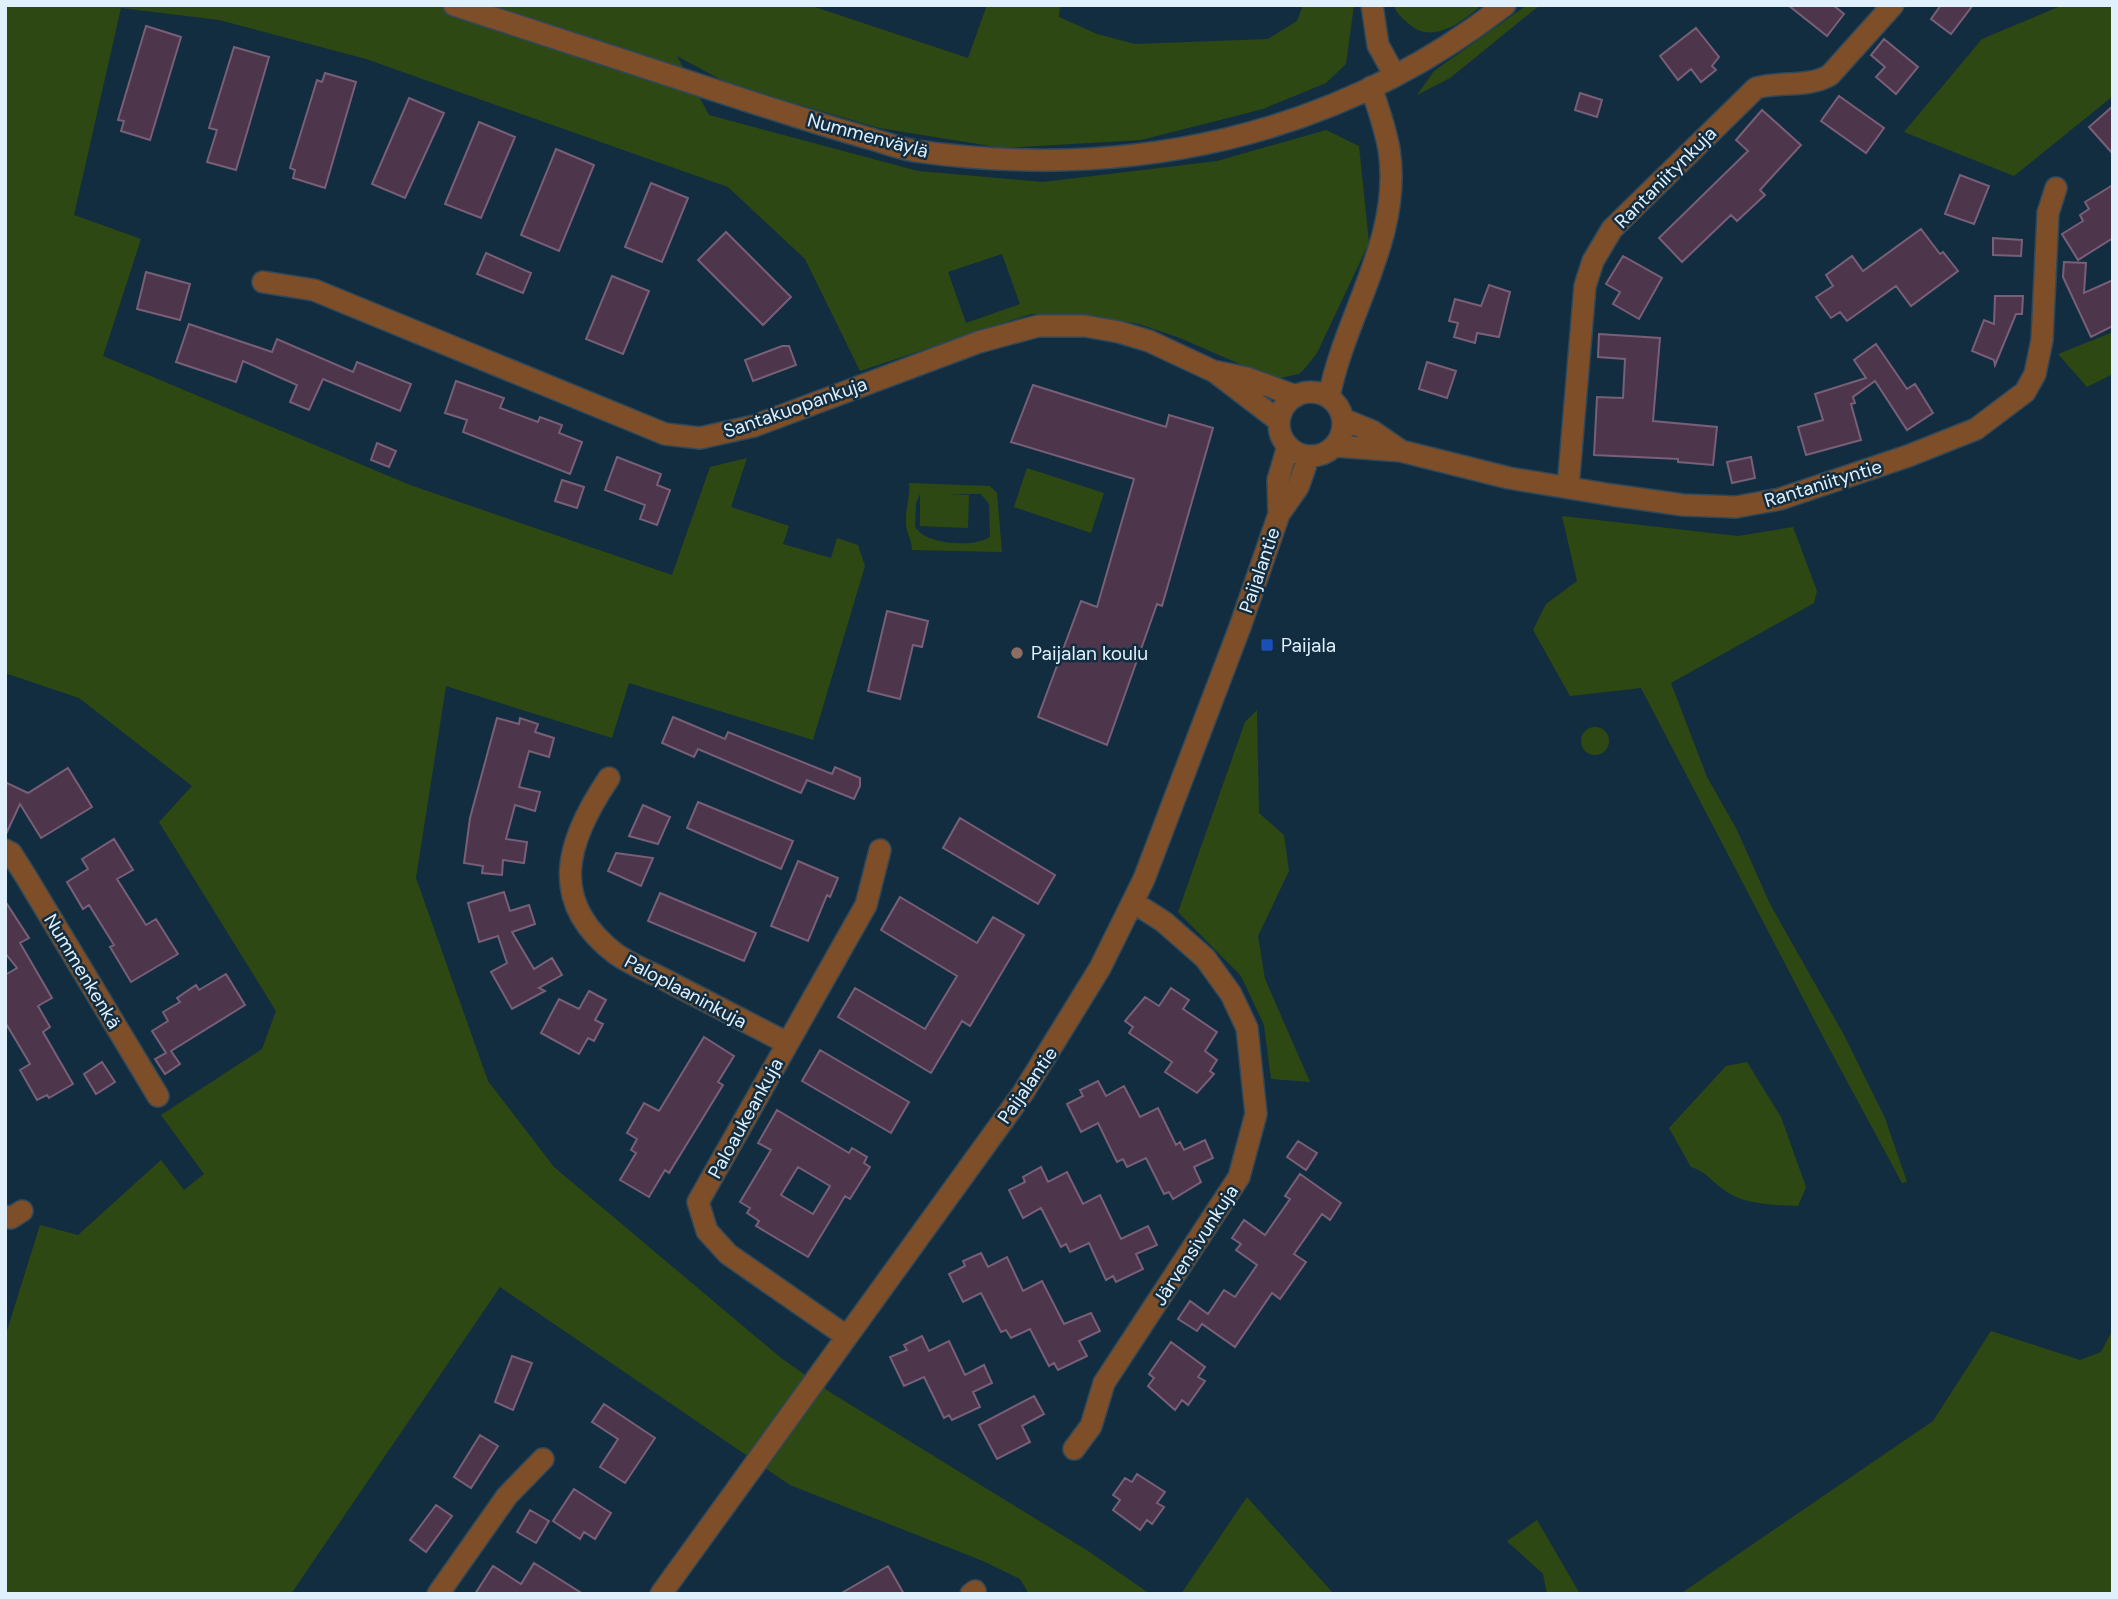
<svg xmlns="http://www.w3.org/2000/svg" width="2118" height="1599" font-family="'DM Sans',sans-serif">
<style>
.green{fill:#2e4813;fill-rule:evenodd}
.building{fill:#4d364c;stroke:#785f77;stroke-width:2;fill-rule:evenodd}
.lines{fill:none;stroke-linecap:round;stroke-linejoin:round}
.minor-casing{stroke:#2f485a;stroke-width:24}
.minor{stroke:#7d4e27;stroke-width:21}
.transit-dot{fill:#1a4fb4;stroke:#122d40;stroke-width:2.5}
.education-dot{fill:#8d6e63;stroke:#122d40;stroke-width:2.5}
.labels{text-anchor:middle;stroke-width:5;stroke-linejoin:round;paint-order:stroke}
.street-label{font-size:19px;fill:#e0f0fd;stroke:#122d40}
.poi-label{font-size:19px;fill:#e0f0fd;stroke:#122d40;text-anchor:start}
</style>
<rect width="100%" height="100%" fill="#122d40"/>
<path class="green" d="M5 5H809L968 58 987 5H1060L1059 17 1097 34 1135 44 1268 39 1297 21 1303 5H1354L1346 64 1326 83 1263 109 1141 140 1003 148 879 128 729 84 677 56 709 115 918 171 1043 182 1217 161 1326 130 1359 146 1369 243 1317 353 1306 367 1299 374 1280 378 1267 376 1180 338 1139 324 1093 316 1031 314 860 371 805 259 728 187 366 59 219 20 121 8 74 215 141 239 103 356 410 485 672 575 710 467 747 458 731 507 789 526 783 544 831 558 837 538 858 545 865 566 813 740 629 683 612 738 446 686 416 878 488 1081 554 1167 781 1358 833 1394 1088 1551 1150 1594H1029L1020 1579 983 1561 790 1485 500 1287 291 1594H5V1337L40 1225 78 1235 161 1160 184 1190 204 1174 161 1115 262 1049 276 1011 159 822 192 786 79 698 5 673ZM1002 254 1020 304 966 323 948 272Z
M1394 5H1482C1462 22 1431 46 1408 23 1402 18 1396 13 1394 5Z
M1527 5H1540L1450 78 1417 95 1434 71Z
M2063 5H2113V96L2014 176 1904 132 1982 39Z
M2113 332V374L2087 387 2058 354Z
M1027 468 1104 493 1091 533 1014 507Z
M909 483 990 486 997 493 1002 552 912 550C912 539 906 533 906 523 905 509 911 495 909 483ZM920 494V526L968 528 969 495 947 494H981L989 504 990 537C975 548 923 545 915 526L916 503Z
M1562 516 1738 536 1793 527 1817 591 1814 603 1671 683 1707 777 1737 830 1770 904 1844 1035 1885 1118 1907 1182 1902 1183 1828 1046 1641 688 1570 696 1533 630 1546 604 1577 581Z
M1257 710 1259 813 1284 835 1289 871 1258 936 1265 979 1310 1082 1271 1079 1264 1025 1241 976 1178 912 1245 722Z
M1581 741a14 14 0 1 1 28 0a14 14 0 1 1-28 0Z
M1747 1062 1781 1117 1806 1187 1798 1206C1776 1205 1746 1205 1727 1192 1714 1184 1706 1171 1691 1167L1669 1128 1726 1066Z
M2113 1329V1594H1680L1933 1421 1991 1331 2080 1360 2101 1352Z
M1247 1497 1332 1592 1334 1594H1181Z
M1537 1520 1580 1594H1547L1543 1574 1507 1541Z"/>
<path class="building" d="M1788 5H1833L1844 14 1827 36Z
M1941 5H1973L1951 34 1931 19Z
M146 26 181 37 150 140 121 131 124 121 118 120Z
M1696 28 1719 57 1712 66 1716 70 1701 82 1691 69 1678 80 1660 56Z
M1884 39 1918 67 1896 94 1876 77 1885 67 1871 55Z
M234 47 269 57 236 170 207 162 217 130 209 128Z
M325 73 356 82 325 188 293 178 295 170 290 168 317 80 322 82Z
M1580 93 1602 100 1597 117 1575 110Z
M1839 96 1884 128 1866 153 1821 121Z
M409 98 444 113 405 198 372 184Z
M2113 106V154L2089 127Z
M1762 110 1801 145 1760 190 1765 195 1737 221 1731 215 1682 262 1659 238 1748 151 1736 140Z
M479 122 515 137 481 218 445 204Z
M556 149 594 165 559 251 521 235Z
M1960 175 1989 186 1974 224 1945 214Z
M651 183 688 198 662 262 625 247Z
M2113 185V238L2078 260 2062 234 2083 221 2080 215 2089 209 2085 202Z
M1921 229 1940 254 1943 252 1958 271 1911 306 1896 286 1847 321 1840 312 1831 318 1816 297 1833 286 1826 275 1852 256 1863 271Z
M726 232 791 297 763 325 698 260Z
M1993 238 2022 240 2021 256 1993 255Z
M486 253 531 273 523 293 477 274Z
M1623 256 1662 278 1639 319 1613 304 1620 292 1606 284Z
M2064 262 2086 263 2084 293 2113 280V326L2091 337 2063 277Z
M146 272 190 284 180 320 137 309Z
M612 276 649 291 623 354 586 339Z
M1489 285 1510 292 1499 337 1477 333 1475 343 1454 337 1458 323 1449 321 1455 299 1481 306Z
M1995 296H2023L2022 314H2016L1995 365 1994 360 1972 351 1984 320 1994 324Z
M189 324 272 352 277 339 353 372 357 362 411 384 400 411 323 379 309 410 290 402 297 385 243 361 236 382 176 362Z
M1599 334 1660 338 1653 421 1717 427 1713 465 1678 462V459L1594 455 1597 397 1623 398 1625 359 1598 357Z
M1876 344 1907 389 1915 384 1933 413 1907 430 1875 381 1853 397 1855 403 1851 404 1861 440 1806 455 1798 427 1823 420 1815 394 1866 378 1854 360Z
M782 346H789L796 365 753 381 745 360Z
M1427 362 1456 371 1447 398 1419 389Z
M456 381 504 398 500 408 538 422 540 417 562 425 559 433 582 442 570 474 463 432 467 420 445 413Z
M1033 385 1166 427 1169 415 1213 428 1162 606 1157 604 1107 745 1038 717 1081 601 1097 607 1134 479 1011 442Z
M377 443 396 451 389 467 371 460Z
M617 457 661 474 657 485 670 490 657 525 640 519 645 505 605 490Z
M1751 457 1755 478 1732 483 1727 462Z
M562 480 584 487 577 508 555 501Z
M887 611 928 621 922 647 913 645 900 699 868 691Z
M673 717 725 739 728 732 832 774 835 767 860 778V786L854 799 807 780 801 793 698 749 694 757 662 743Z
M497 718 519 724 520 718 538 724 535 732 554 738 549 757 529 751 519 787 540 792 535 811 515 805 506 839 527 842 524 863 503 860 502 875 482 873 483 866 464 863 470 818Z
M68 768 92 807 41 838 20 804 5 836V782L28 793Z
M698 802 793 841 781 869 687 828Z
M643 805 670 817 658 844 629 836Z
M960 818 1055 875 1038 904 943 848Z
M114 839 133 870 117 879 146 925 156 919 178 954 131 982 110 947 114 945 89 905 83 909 67 882 88 869 82 859Z
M616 853 653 858 641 886 608 871Z
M798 861 838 878 830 897 827 895 808 941 771 926Z
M504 892 510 911 529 905 535 924 512 932 534 969 552 958 562 975 539 988 545 991 512 1009 491 972 507 963 498 936 479 942 468 903Z
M660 893 756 933 744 961 648 921Z
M900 897 977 943 993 917 1024 935 970 1026 962 1021 931 1073 838 1017 855 988 925 1029 957 976 881 930Z
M5 901 29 938 20 943 52 998 38 1006 50 1027 43 1032 73 1084 49 1098 47 1095 37 1100 20 1070 30 1064 5 1022V975L17 968 5 953Z
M226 974 245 1005 171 1051 180 1064 165 1074 155 1059 166 1053 152 1031 168 1021 163 1012 180 1002 177 998 196 985 199 990Z
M1171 988 1189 1000 1183 1009 1217 1032 1205 1051 1217 1060 1210 1071 1214 1074 1197 1093 1165 1072 1172 1062 1129 1033 1133 1027 1125 1021 1145 997 1159 1006Z
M589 991 606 1000 595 1020 603 1024 594 1041 588 1038 579 1054 541 1033 559 999 579 1009Z
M704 1037 734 1056 718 1082 723 1085 669 1173 665 1170 649 1197 620 1180 636 1153 631 1150 637 1139 627 1133 644 1103 659 1111Z
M820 1050 909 1102 891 1133 802 1081Z
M102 1062 115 1082 96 1094 84 1074Z
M1098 1081 1106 1096 1124 1086 1140 1117 1158 1108 1176 1145 1180 1142 1184 1150 1205 1140 1213 1158 1194 1167 1201 1182 1173 1199 1169 1192 1164 1194 1146 1158 1127 1167 1123 1159 1117 1162 1098 1123 1081 1132 1067 1104 1083 1096 1080 1090Z
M777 1110 849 1153 852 1148 867 1157 864 1163 870 1167 850 1199 845 1196 808 1257 756 1226 759 1221 747 1213 750 1208 740 1202 771 1150 758 1143ZM798 1167 830 1186 813 1214 781 1195Z
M1298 1141 1317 1153 1306 1170 1287 1157Z
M1041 1167 1048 1182 1067 1172 1083 1204 1100 1195 1121 1239 1148 1226 1157 1245 1136 1254 1143 1269 1116 1282 1113 1276 1106 1280 1089 1243 1070 1252 1066 1244 1061 1247 1041 1208 1023 1218 1009 1190 1025 1182 1023 1177Z
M1300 1174 1341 1203 1330 1220 1322 1214 1294 1254 1306 1262 1280 1299 1272 1293 1235 1347 1202 1324 1197 1331 1178 1319 1190 1301 1208 1314 1224 1290 1235 1297 1257 1265 1236 1250 1241 1244 1232 1238 1244 1220 1265 1235 1290 1199 1285 1196Z
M981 1253 988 1267 1007 1257 1023 1291 1042 1281 1064 1324 1091 1313 1100 1331 1079 1341 1087 1356 1058 1370 1054 1363 1049 1366 1030 1329 1011 1338 1006 1330 1001 1332 981 1293 963 1302 949 1274 965 1266 963 1261Z
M922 1336 929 1351 949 1341 965 1375 984 1365 992 1383 973 1392 980 1407 952 1420 949 1415 944 1418 924 1377 904 1386 890 1357 907 1350 904 1345Z
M1171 1342 1205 1367 1198 1377 1205 1381 1188 1405 1182 1400 1175 1410 1148 1386 1154 1378 1149 1374Z
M512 1356 532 1363 513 1410 495 1402Z
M1034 1396 1044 1414 1022 1426 1030 1442 997 1459 979 1425Z
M604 1404 655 1438 625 1483 600 1467 618 1439 592 1422Z
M480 1435 498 1446 471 1488 454 1477Z
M1137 1474 1165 1492 1157 1503 1164 1507 1152 1524 1147 1520 1140 1530 1113 1510 1120 1500 1113 1495 1125 1478 1132 1482Z
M574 1489 611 1513 595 1539 584 1532 580 1539 553 1521Z
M436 1505 452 1516 426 1552 410 1540Z
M530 1510 549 1521 536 1543 517 1532Z
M534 1563 583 1594H475L493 1566 521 1584Z
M888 1566 904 1594H840Z"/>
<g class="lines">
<g class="minor-casing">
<path id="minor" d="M454 5C553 37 652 70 751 102 789 114 828 127 868 138 883 142 900 149 916 151 1127 181 1334 138 1505 5
M1372 5 1378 45 1395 76
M263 282 314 290 665 434 700 438 754 426 979 342 1038 326H1085L1119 332 1149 341 1213 371 1247 378 1296 396
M1215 372 1279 421
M1279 424a32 32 0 1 1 64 0a32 32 0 1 1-64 0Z
M1329 397C1345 314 1403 237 1389 149 1385 128 1378 107 1371 87
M1343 419 1372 431 1401 451
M1335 446 1401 451 1509 478 1612 495 1683 505 1736 507 1780 499 1908 456 1976 429 2025 392 2035 374 2042 340 2048 213 2056 188
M1568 487 1585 286 1593 261 1612 229 1756 88C1781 81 1808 88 1830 75L1893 5
M1279 514 1278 480 1288 446
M609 778C567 840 546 901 616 954 633 966 655 974 673 984 711 1004 749 1023 787 1043
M5 850 11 853 25 875 158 1096
M5 1216 11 1218 22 1211
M846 1336 728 1254 707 1231 698 1202 866 905 880 850
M1074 1449 1091 1426 1104 1383 1239 1177 1256 1114 1247 1028 1231 994 1205 958 1164 922 1133 902
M438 1594 507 1496 543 1459
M661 1594 1023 1093 1100 968 1144 879 1240 627 1279 514 1298 487 1309 456
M971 1594 975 1591"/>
</g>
<use href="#minor" class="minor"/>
</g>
<rect class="transit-dot" x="1260" y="638" width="14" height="14" rx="3.5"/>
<circle class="education-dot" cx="1017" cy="653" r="7"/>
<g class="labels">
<g class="street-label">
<text transform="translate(868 135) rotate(15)" y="7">Nummenväylä</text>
<text transform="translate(1665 177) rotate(-45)" y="7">Rantaniitynkuja</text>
<text transform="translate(795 407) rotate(-19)" y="7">Santakuopankuja</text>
<text transform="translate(1823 483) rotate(-17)" y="7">Rantaniityntie</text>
<text transform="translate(1259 570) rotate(-71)" y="7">Paijalantie</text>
<text transform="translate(83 971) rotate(59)" y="7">Nummenkenkä</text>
<text transform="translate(686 991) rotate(28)" y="7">Paloplaaninkuja</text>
<text transform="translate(1027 1085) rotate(-55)" y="7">Paijalantie</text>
<text transform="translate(745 1118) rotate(-61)" y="7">Paloaukeankuja</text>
<text transform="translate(1195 1245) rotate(-57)" y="7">Järvensivunkuja</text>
</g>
<g class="poi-label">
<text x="1281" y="652">Paijala</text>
<text x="1031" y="660">Paijalan koulu</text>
</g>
</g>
<rect width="2118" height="1599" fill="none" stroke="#e0f0fd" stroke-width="14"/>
</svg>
